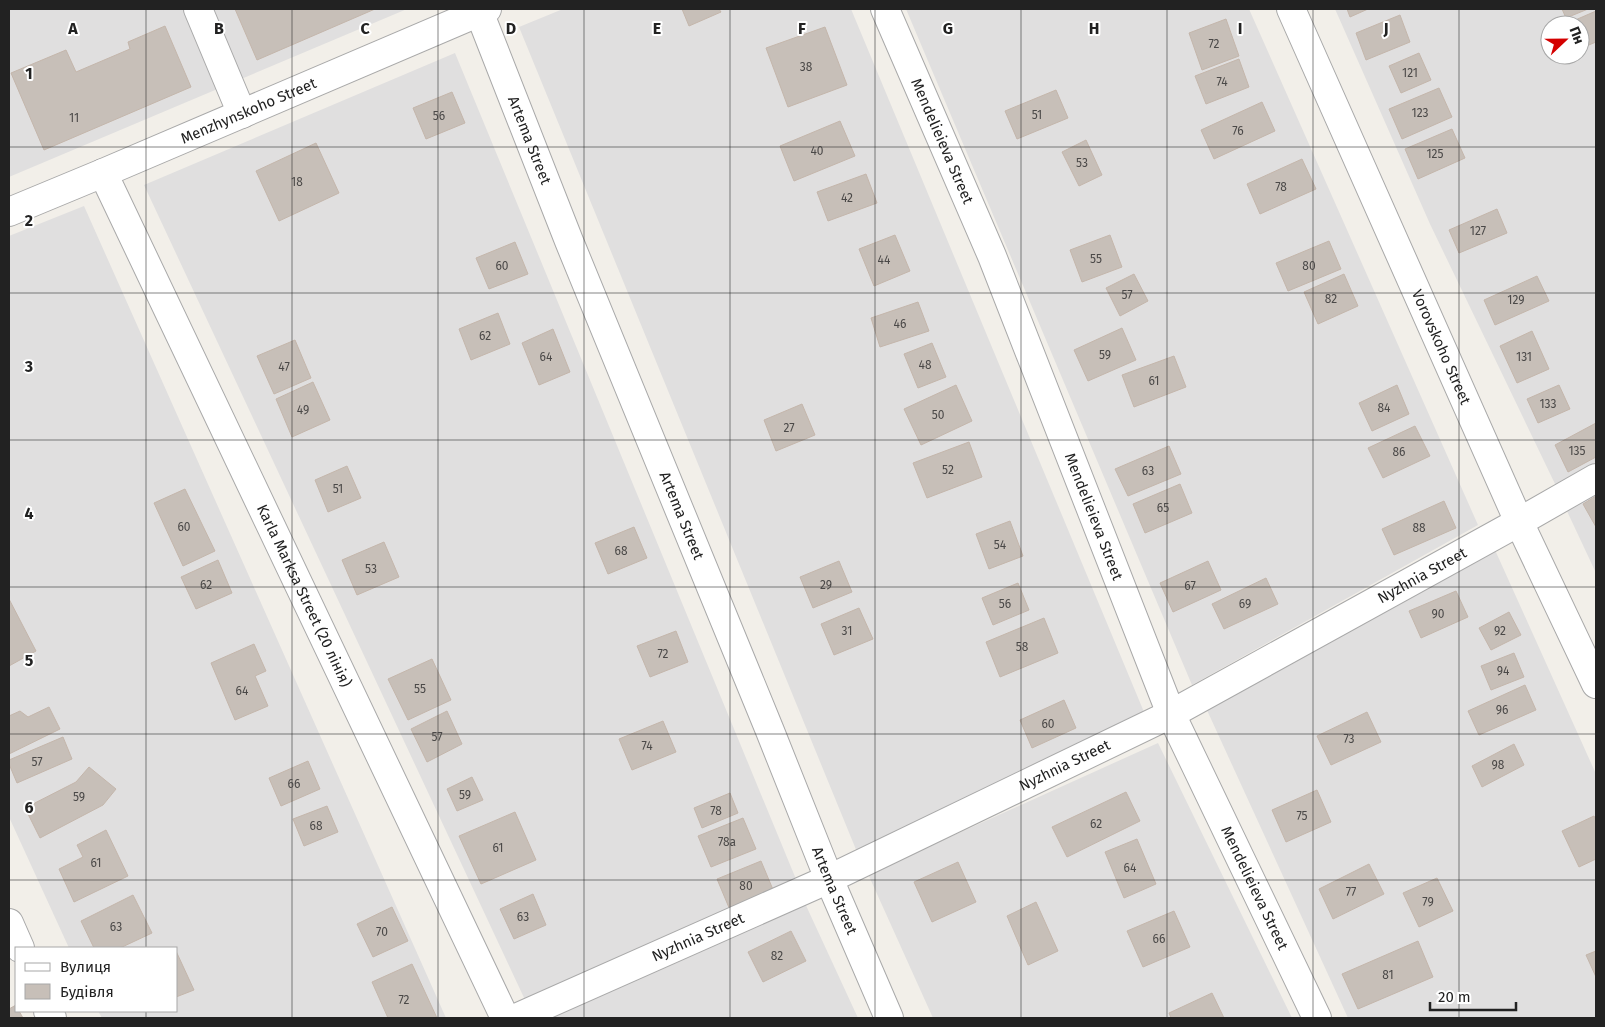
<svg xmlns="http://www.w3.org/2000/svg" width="1605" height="1027" font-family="'Fira Sans',sans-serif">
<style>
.residential{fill:#e0dfdf;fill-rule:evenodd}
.building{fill:#c7bfb8;stroke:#c4b6ab}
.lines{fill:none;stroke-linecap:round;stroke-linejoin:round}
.minor-casing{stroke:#a9a9a9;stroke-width:30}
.minor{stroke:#fff;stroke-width:28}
.grid{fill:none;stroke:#222;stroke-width:1;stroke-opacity:0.55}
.labels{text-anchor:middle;stroke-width:4;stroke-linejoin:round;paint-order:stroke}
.number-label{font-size:12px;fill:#4b4948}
.street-label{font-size:15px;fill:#222;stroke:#fff}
.grid-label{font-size:16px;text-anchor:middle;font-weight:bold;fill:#222;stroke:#fff;stroke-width:4;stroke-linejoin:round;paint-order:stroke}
</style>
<rect width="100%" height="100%" fill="#f2efe9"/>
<path class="residential" d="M9 9H407L9 177Z
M563 9H851L1144 712 857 852 519 27Z
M906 9H1249L1478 525 1192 685Z
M1335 9H1596V462L1556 486 1430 224ZM1550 25H1580V55H1550Z
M455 53 798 884 526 1002 144 185Z
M84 206 446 1018H102L98 1011H176V948H69L9 817V236Z
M1596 492V573L1566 509Z
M1495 550 1596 774V1018H1348L1206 708Z
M1158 743 1292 1018H933L868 874Z
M803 899 858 1018H542Z"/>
<path class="building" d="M235 9H375L257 60Z
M682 9H719L721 12 689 26Z
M1347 9H1368L1350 17Z
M1562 9H1588L1566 18Z
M1596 11V42L1584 47 1580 37V25H1575L1573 21Z
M1400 15 1410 42 1366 60 1356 33Z
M1226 19 1239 56 1202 70 1189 33Z
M165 26 191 87 44 150 11 73 66 50 76 72 130 49 128 42Z
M825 27 847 85 788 107 766 48Z
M1419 53 1431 80 1401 93 1389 66Z
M1239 59 1249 87 1206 104 1195 76Z
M1439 88 1452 117 1402 139 1389 109Z
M1056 90 1068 118 1017 139 1005 111Z
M452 92 465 123 426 139 413 108Z
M1262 102 1275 131 1214 159 1201 130Z
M840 121 855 156 794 181 780 146Z
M1452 129 1465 158 1418 179 1405 149Z
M1086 140 1102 175 1079 186 1062 152Z
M316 143 339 193 279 221 256 171Z
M1302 159 1316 189 1260 214 1247 184Z
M866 174 877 203 828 221 817 192Z
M1497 209 1507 233 1459 253 1449 230Z
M895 235 910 271 874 286 859 249Z
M1110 235 1122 267 1082 282 1070 250Z
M1329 241 1341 269 1288 291 1276 263Z
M515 242 528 274 489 289 476 258Z
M1134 274 1148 301 1120 316 1106 288Z
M1344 274 1358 306 1318 324 1304 292Z
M1537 276 1549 301 1495 325 1484 300Z
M918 302 929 331 880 347 871 318Z
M498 313 510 344 471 360 459 329Z
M1122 328 1136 360 1088 381 1074 350Z
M553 329 570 372 539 385 522 343Z
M1532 331 1549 369 1517 383 1500 346Z
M295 340 311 378 274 394 257 356Z
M932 343 946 377 918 388 904 354Z
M1174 356 1186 387 1134 407 1122 375Z
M313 382 330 420 292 437 276 399Z
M956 385 972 421 921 445 904 409Z
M1397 385 1409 414 1372 431 1359 403Z
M1559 385 1570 409 1538 423 1527 399Z
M802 404 815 435 776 451 764 420Z
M1596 423V457L1568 472 1555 445Z
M1415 426 1430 456 1383 478 1368 448Z
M969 442 982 477 927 498 913 463Z
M1169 446 1181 474 1128 496 1115 469Z
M347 466 361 498 328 512 315 480Z
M1180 484 1192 513 1145 533 1133 504Z
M185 489 215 551 183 566 154 503Z
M1596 496V527L1583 504Z
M1444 501 1456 528 1394 555 1382 529Z
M1010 521 1023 556 989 569 976 534Z
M634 527 647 558 608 574 595 543Z
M384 542 399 577 357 595 342 560Z
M218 560 232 593 196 609 181 577Z
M839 561 852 592 813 608 800 577Z
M1208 561 1221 590 1173 612 1160 583Z
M1266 578 1278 604 1224 629 1212 604Z
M1018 583 1029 610 993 625 982 598Z
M1456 591 1468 617 1421 638 1409 611Z
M9 599 36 651 9 666Z
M859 608 873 639 834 655 821 624Z
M1509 612 1521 635 1491 650 1479 628Z
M1044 618 1058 653 1000 677 986 642Z
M676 631 688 662 650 677 637 646Z
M254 644 266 671 255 676 268 706 235 720 211 663Z
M1514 653 1524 677 1491 690 1481 666Z
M432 659 451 700 408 720 388 679Z
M1525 685 1536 710 1479 735 1468 711Z
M1064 700 1076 728 1032 748 1020 720Z
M49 707 60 729 9 754V716L20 711 28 717Z
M447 711 462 744 427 762 411 729Z
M1367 712 1381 742 1331 765 1317 736Z
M663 721 676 752 632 770 619 739Z
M63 737 72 759 17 783 9 764V760Z
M1514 744 1524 765 1482 787 1472 766Z
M308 761 320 789 281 806 269 778Z
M89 767 116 789 103 805 40 838 25 808 76 782Z
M472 777 483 800 457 811 447 789Z
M1317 790 1331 822 1286 842 1272 810Z
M1126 792 1140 821 1067 857 1052 827Z
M730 793 738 813 702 828 694 808Z
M327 806 338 832 304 846 293 819Z
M515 812 536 860 481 884 459 836Z
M1594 816 1596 820V859L1579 867 1562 831Z
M743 818 756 849 711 867 698 836Z
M106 830 128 876 74 902 59 869 83 857 77 845Z
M1137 839 1156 884 1124 898 1105 852Z
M761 861 774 892 730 910 717 879Z
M958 862 976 902 932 922 914 882Z
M1369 864 1384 894 1333 919 1319 889Z
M1437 878 1453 911 1419 927 1403 893Z
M533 894 546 925 514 939 500 909Z
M133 895 152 933 120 948H94L81 921Z
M1036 902 1058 951 1028 965 1007 916Z
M392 907 408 941 373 957 357 924Z
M1174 911 1190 947 1143 967 1127 931Z
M791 931 806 961 763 982 748 952Z
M1418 941 1433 977 1358 1009 1342 974Z
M176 951 194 990 176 997Z
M1596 951V977L1586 955Z
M412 964 437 1018H388L372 982Z
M1212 993 1224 1018H1171L1169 1013Z
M16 1005V1011H19L23 1018H9V1009Z"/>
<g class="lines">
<g class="minor-casing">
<g id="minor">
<path d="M198 9 242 114"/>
<path id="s1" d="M478 9 569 241 770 731 829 879 889 1018"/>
<path id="s2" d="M885 9 992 256 1171 714 1317 1018"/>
<path id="s3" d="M1291 9 1519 522 1596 684"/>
<path id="s4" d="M103 173 505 1018"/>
<path id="s5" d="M9 212 103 173 487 9"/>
<path d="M9 923 20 948"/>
<path d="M48 1011 52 1018"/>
<path id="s6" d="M516 1018 829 879 1171 714 1519 522 1596 478"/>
</g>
</g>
<use href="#minor" class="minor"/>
</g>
<path class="grid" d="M146 9V948M292 9V1018M438 9V1018M584 9V1018M730 9V1018M875 9V1018M1021 9V1018M1167 9V1018M1313 9V1018M1459 9V1018M9 147H1596M9 293H1596M9 440H1596M9 587H1596M9 734H1596M9 880H1596M146 1011V1018"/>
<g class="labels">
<g class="number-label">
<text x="1214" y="48">72</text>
<text x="806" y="71">38</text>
<text x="1410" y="77">121</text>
<text x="1222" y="86">74</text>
<text x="1420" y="117">123</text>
<text x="1037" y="119">51</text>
<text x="439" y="120">56</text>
<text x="74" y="122">11</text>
<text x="1238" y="135">76</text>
<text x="817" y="155">40</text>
<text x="1435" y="158">125</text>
<text x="1082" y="167">53</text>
<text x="297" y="186">18</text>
<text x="1281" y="191">78</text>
<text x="847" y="202">42</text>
<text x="1478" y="235">127</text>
<text x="1096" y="263">55</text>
<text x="884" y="264">44</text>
<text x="502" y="270">60</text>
<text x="1309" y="270">80</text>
<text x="1127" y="299">57</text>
<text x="1331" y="303">82</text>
<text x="1516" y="304">129</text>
<text x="900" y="328">46</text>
<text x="485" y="340">62</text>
<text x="1105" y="359">59</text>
<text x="546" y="361">64</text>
<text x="1524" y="361">131</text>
<text x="925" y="369">48</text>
<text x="284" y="371">47</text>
<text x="1154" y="385">61</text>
<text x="1548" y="408">133</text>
<text x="1384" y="412">84</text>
<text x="303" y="414">49</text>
<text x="938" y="419">50</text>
<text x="789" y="432">27</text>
<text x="1577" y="455">135</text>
<text x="1399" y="456">86</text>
<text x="948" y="474">52</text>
<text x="1148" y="475">63</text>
<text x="338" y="493">51</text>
<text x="1163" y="512">65</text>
<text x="184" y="531">60</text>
<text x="1419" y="532">88</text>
<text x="1000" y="549">54</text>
<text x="621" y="555">68</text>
<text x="371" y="573">53</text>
<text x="206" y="589">62</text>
<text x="826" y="589">29</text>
<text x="1190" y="590">67</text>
<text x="1005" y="608">56</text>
<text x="1245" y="608">69</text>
<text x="1438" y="618">90</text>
<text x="847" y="635">31</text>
<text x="1500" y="635">92</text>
<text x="1022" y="651">58</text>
<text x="663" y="658">72</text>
<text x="1503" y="675">94</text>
<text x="420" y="693">55</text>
<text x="242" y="695">64</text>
<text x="1502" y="714">96</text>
<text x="1048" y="728">60</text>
<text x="437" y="741">57</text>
<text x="1349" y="743">73</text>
<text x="647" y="750">74</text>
<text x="37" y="766">57</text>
<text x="1498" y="769">98</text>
<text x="294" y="788">66</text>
<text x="465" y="799">59</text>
<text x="79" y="801">59</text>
<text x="716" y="815">78</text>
<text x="1302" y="820">75</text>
<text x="1096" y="828">62</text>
<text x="316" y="830">68</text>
<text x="727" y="846">78а</text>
<text x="498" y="852">61</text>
<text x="96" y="867">61</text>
<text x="1130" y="872">64</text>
<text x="746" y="890">80</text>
<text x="1351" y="896">77</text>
<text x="1428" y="906">79</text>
<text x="523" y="921">63</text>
<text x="116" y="931">63</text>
<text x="382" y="936">70</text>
<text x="1159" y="943">66</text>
<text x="777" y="960">82</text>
<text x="1388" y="979">81</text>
<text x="404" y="1004">72</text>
</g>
<g class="street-label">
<text dy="5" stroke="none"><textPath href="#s5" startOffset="260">Menzhynskoho Street</textPath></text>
<text dy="5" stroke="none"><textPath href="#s1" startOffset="141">Artema Street</textPath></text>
<text dy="5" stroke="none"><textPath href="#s2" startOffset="144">Mendelieieva Street</textPath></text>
<text dy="5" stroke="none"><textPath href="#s3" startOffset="370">Vorovskoho Street</textPath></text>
<text dy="5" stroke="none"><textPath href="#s1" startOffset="546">Artema Street</textPath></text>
<text dy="5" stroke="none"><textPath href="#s2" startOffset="549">Mendelieieva Street</textPath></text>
<text dy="5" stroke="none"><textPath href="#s6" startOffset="1009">Nyzhnia Street</textPath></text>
<text dy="5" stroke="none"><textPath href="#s4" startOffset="468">Karla Marksa Street (20 лiнiя)</textPath></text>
<text dy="5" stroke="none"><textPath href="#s6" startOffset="604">Nyzhnia Street</textPath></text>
<text dy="5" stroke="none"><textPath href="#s2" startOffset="954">Mendelieieva Street</textPath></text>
<text dy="5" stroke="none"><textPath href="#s1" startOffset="951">Artema Street</textPath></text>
<text dy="5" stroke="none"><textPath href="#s6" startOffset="199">Nyzhnia Street</textPath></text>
</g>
</g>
<g class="grid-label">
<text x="73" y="34">A</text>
<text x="219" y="34">B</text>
<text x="365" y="34">C</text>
<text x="511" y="34">D</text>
<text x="657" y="34">E</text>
<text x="802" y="34">F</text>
<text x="948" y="34">G</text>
<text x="1094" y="34">H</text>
<text x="1240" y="34">I</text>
<text x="1386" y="34">J</text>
<text x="29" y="79">1</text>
<text x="29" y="226">2</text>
<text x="29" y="372">3</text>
<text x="29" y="519">4</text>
<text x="29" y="666">5</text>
<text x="29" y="813">6</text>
</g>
<rect width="1605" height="1027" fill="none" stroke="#222222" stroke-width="20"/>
<rect x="15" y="947" width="162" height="65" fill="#ffffff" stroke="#a7a7a7"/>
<rect x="25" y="963" width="25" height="8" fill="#ffffff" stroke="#a7a7a7"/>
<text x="60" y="972" font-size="15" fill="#222222">Вулиця</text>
<rect x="25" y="984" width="25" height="15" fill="#c7bfb8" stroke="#a7a7a7"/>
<text x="60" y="997" font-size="15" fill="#222222">Будівля</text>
<g transform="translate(1565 40) rotate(68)"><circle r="24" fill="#ffffff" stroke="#a7a7a7"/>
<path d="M0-4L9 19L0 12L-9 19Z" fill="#d40000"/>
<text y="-8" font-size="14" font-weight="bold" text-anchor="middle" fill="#222222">Пн</text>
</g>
<path d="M1430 1002v8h86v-8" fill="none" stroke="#222222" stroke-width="2.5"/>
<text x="1438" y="1002" font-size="15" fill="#222222" stroke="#ffffff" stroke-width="4" paint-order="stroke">20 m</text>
</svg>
